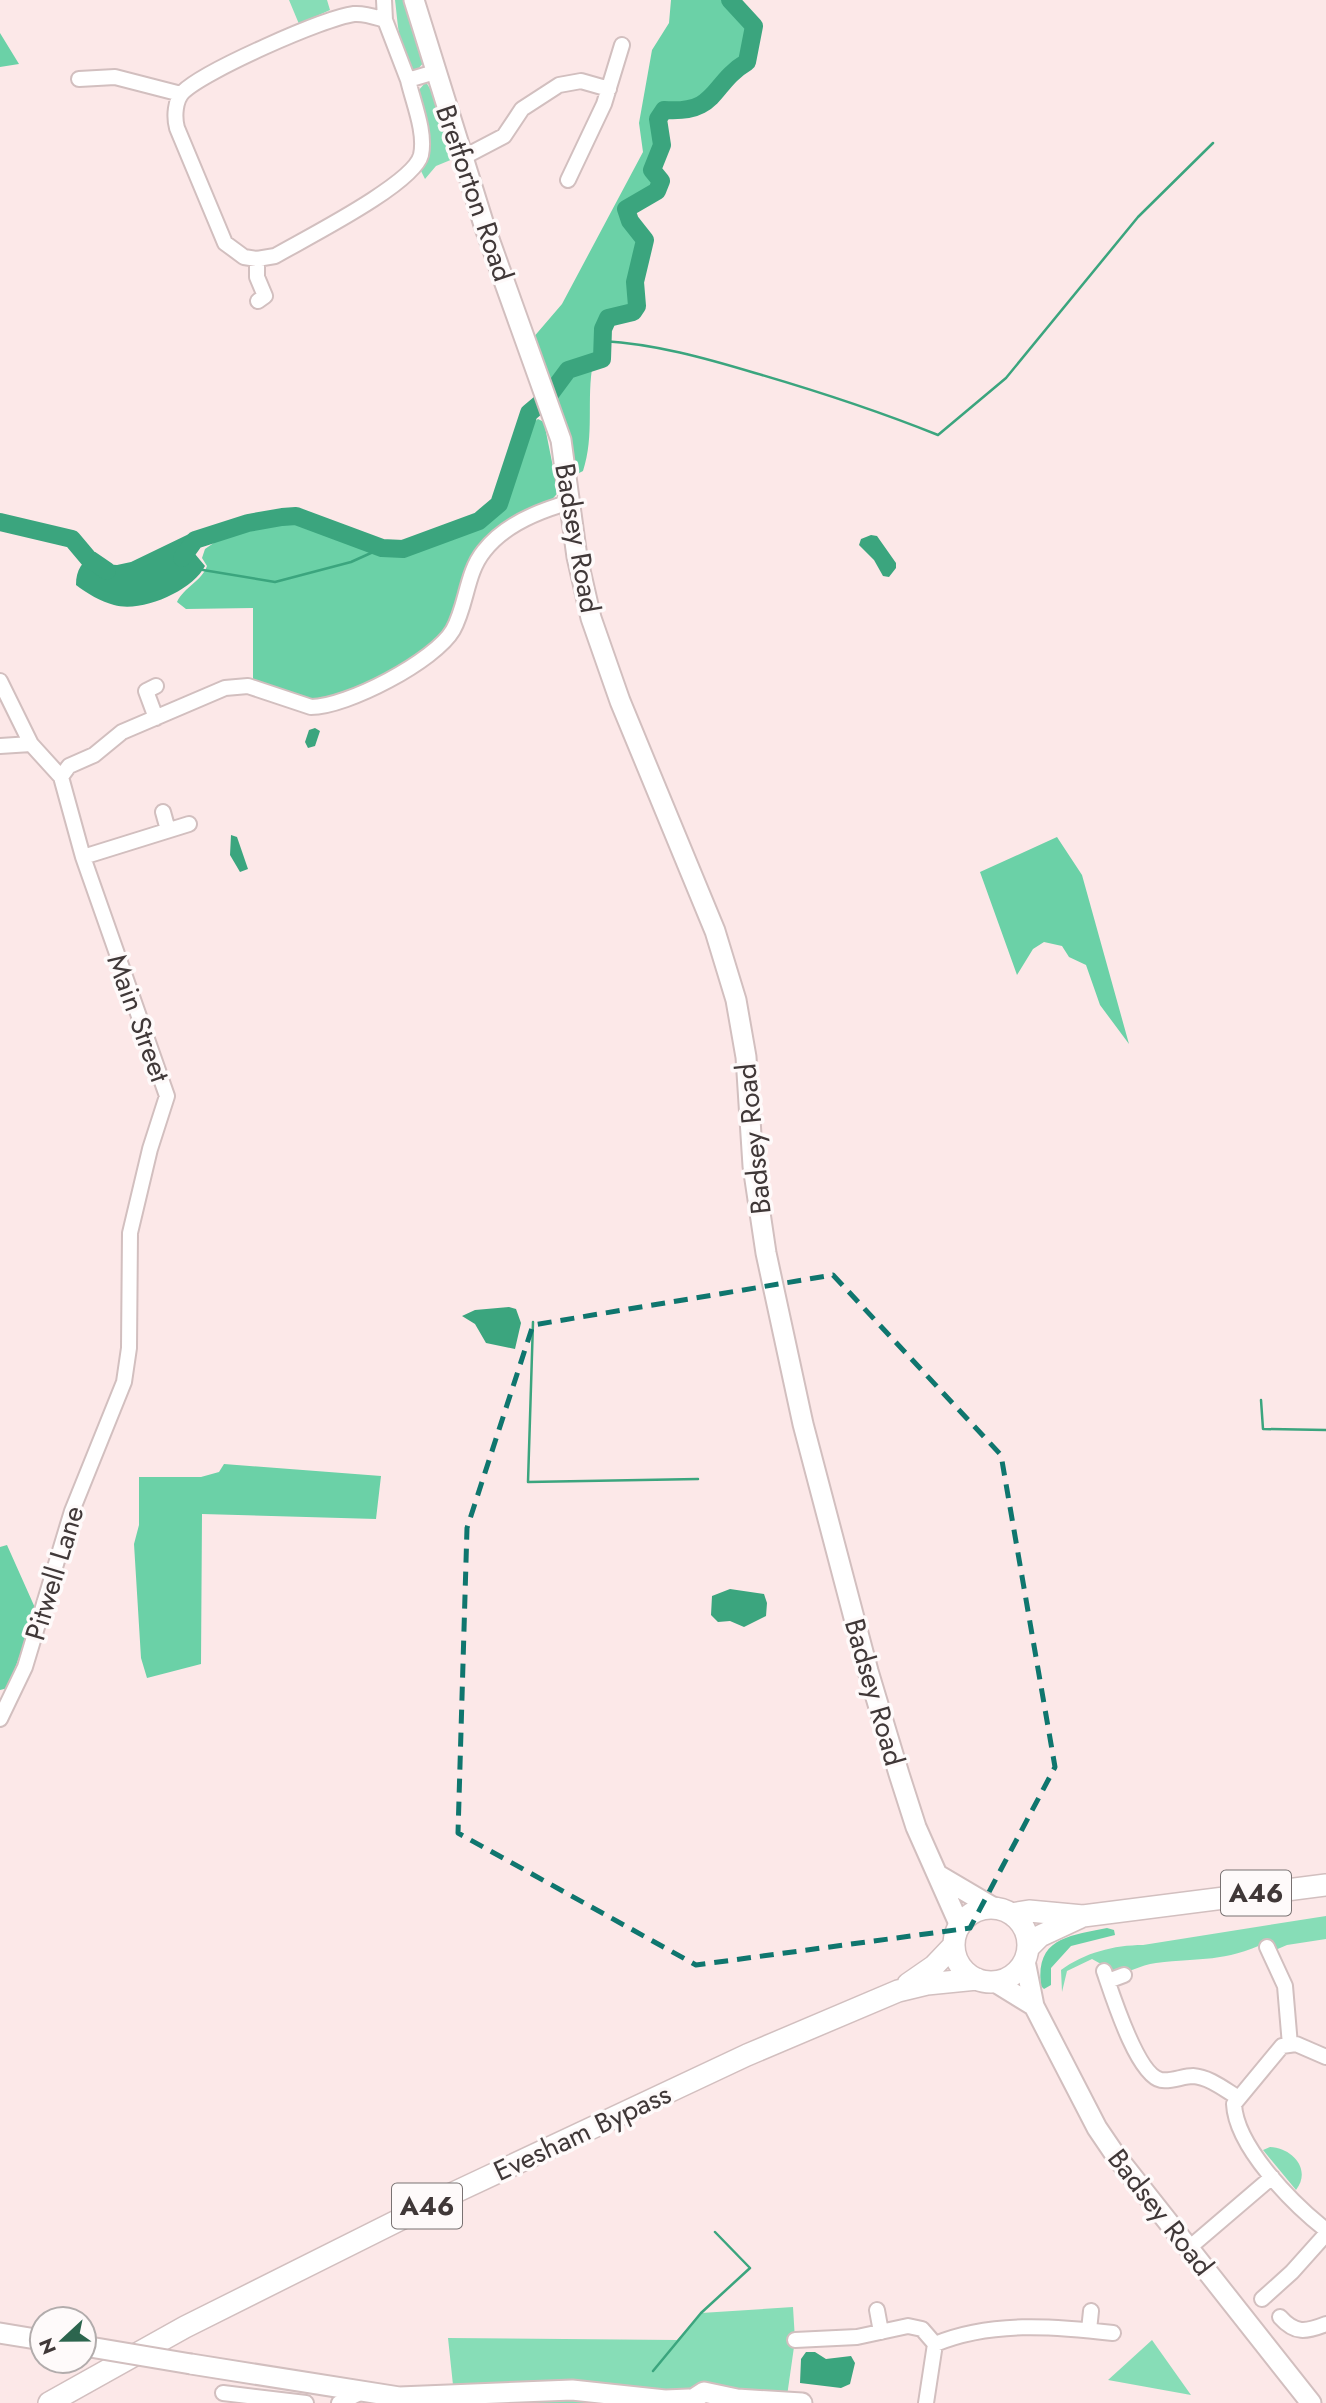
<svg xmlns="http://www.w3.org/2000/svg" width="1326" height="2403" font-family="Jost,sans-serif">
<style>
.green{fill:#87ddb7}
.forest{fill:#6bd1a7}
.water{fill:#3ba57e}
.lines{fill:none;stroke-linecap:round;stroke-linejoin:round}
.stream{stroke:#3ba57e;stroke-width:2.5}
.river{stroke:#3ba57e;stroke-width:18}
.minor-casing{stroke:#d2bfbf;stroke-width:18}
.major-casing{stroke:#d2bfbf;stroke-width:23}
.highway-casing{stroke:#d2bfbf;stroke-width:24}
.minor{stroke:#fff;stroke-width:14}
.major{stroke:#fff;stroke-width:19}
.highway{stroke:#fff;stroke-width:21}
.major-bridge-casing{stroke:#d2bfbf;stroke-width:23;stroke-linecap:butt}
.major-bridge{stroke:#fff;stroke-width:19}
.marked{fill:none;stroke:#0f766e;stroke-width:5;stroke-dasharray:14 9;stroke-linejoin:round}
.labels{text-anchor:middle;stroke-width:7;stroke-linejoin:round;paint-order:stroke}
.shield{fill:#fefafa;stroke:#797272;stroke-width:2}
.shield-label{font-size:26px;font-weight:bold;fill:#403838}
.street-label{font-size:28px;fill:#403838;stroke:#fefafa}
</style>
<rect width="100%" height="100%" fill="#fce8e8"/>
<path class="green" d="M289 0H327L330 10 299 24Z
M395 0H404L425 61 417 70 412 69C398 48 398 23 395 0Z
M426 82 432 92 453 159 436 166 425 179 421 171C435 146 423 119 417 92Z
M1326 1916V1939L1287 1945 1273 1951 1267 1942C1223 1963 1202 1957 1156 1963 1140 1965 1127 1974 1110 1976L1101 1964 1092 1959 1067 1971 1062 1992 1061 1970C1084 1953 1114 1945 1143 1945Z
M1270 2147C1292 2148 1312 2169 1296 2190L1263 2150Z
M793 2307 795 2340 787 2396 453 2385 448 2338 677 2340 701 2313Z
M1152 2340 1191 2395 1108 2380Z
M568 2399 625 2403H490Z"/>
<path class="forest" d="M671 0H730L754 26 747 62C710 84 719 114 664 110L658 119 662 145 652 170 661 181 657 191 626 209 630 221 645 240 635 282 637 306 633 312 608 318 603 329 602 359 593 363C586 399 595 435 583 471L573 476 532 339 562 304 643 152 639 123 652 50 669 23Z
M0 33 19 64 0 67Z
M538 419 544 422 558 492C541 518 508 518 493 537 478 556 468 591 456 614 437 649 370 690 331 700 307 706 276 691 253 684V608L186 609 177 602C184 587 202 581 207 566L202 558 205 549 218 540 249 530 295 523 320 533 348 536 382 548 403 549 479 521 499 504 511 472 520 433Z
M1057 837 1082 875 1129 1044 1100 1005 1086 965 1069 957 1062 946 1044 942 1033 949 1017 975 980 872Z
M224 1464 381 1476 376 1519 202 1514 201 1664 147 1678 141 1658 134 1544 139 1525V1477H201L219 1472Z
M7 1545 36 1610 8 1688 0 1690V1547Z
M1107 1928 1114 1930 1115 1935 1071 1946 1051 1968V1985L1044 1989 1041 1986C1035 1937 1070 1936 1107 1928Z"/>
<path class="water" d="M189 534 199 547 195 554 205 566C192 591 142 613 114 605 102 602 86 593 76 585 76 570 82 560 96 555L103 564 117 565 131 562Z
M871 535 877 536 896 563V568L889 577 883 576 874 560 859 545 861 539Z
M315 728 320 731 315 746 308 748 305 742 309 730Z
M231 835 237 837 248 869 240 872 230 855Z
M509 1307 516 1309 521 1323 515 1349 486 1343 475 1324 462 1316 475 1310Z
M730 1589 764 1594 767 1603 766 1616 744 1627 730 1621 718 1622 711 1615 712 1596Z
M806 2352H815L826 2359 851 2356 855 2363 850 2384 841 2388 800 2383 801 2359Z"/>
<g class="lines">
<path class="stream" d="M603 341C655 344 705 358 755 373 817 391 878 411 938 435L1006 378 1138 217 1213 143
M203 570 275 582 351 562 382 548
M533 1322 528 1482 698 1479
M1261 1400 1263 1429 1326 1430
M653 2371 701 2313 750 2268 715 2232"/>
<path class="river" d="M0 522 72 539 88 558 107 571
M182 558 195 540 248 523 282 517 296 516 382 548 403 549 479 521 499 504 529 413 548 397 568 370 602 359 603 329 608 318 633 312 637 306 635 282 645 240 630 221 626 209 657 191 661 181 652 170 662 145 658 119 664 110C719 114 710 84 747 62L754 26 730 0"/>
<g class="minor-casing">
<path id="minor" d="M384 0 385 20
M79 79 115 77 181 94
M462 158 504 136 522 109 559 85 581 81 609 89
M568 180 604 104 622 45
M257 259 244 257 225 243 177 128C174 117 175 100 183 92 204 71 324 18 354 14 365 13 375 17 385 20L408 80
M258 301 265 296 257 277V259L275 256C304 239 414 184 421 155 426 132 413 102 408 80L435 72
M0 681 31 744 61 777
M156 686 146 691 156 718
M0 746 31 744
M61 777 69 766 94 755 122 732 225 688 248 686 311 707C347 707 435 661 453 630 467 605 466 573 484 551 504 525 541 510 571 502
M163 812 168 830
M83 857 189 824
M0 1719 25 1667 72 1511 124 1382 129 1348 130 1233 150 1149 167 1096 83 857 61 777
M1267 1947 1285 1986 1290 2045
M1104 1971C1112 1994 1137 2075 1161 2080 1171 2082 1183 2076 1193 2076 1209 2077 1224 2089 1237 2097
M1108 1981 1124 1975
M1326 2057 1296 2044 1282 2046 1234 2104C1236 2147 1293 2204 1326 2230
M1189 2248 1272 2177
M1262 2299 1292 2272 1326 2234
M877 2310 881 2332
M1280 2317C1295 2334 1306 2332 1326 2324
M1089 2330 1091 2311
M795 2340 857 2337 908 2326 922 2329 935 2344 926 2403
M935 2344C990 2321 1054 2326 1113 2333
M223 2393 306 2403
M339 2403 360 2393"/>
</g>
<g class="major-casing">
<path id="major" d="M414 0 484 225 561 440 577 557 591 618 620 701 715 931 736 1000 746 1057 753 1166 766 1253 803 1424 868 1671 899 1774 916 1827 960 1926
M938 1875 994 1908
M1025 1961 1034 2006 1097 2128 1116 2156 1311 2403
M995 1982 1034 2006
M0 2333 42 2340
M191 2364 399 2397 572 2390 665 2400 689 2399
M687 2403 704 2392 737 2399 802 2403"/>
</g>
<g class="highway-casing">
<path id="highway" d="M954 1945a37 37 0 1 1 74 0a37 37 0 1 1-74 0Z
M1011 1914 1029 1911 1083 1916 1326 1885
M1028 1948 1040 1936 1083 1916
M908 1984 934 1966 954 1945
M49 2403 185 2327 447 2196 747 2055 898 1991 927 1984 977 1979"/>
</g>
<use href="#minor" class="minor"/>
<use href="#major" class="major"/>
<use href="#highway" class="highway"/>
<g class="major-bridge-casing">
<path id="major-bridge" d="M84 2346 191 2364"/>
</g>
<use href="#major-bridge" class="major-bridge"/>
</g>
<path class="marked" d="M833 1275 1001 1455 1055 1767 970 1928 696 1965 458 1833 467 1528 533 1325Z"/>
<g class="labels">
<g class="shield">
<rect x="1221" y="1870.5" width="70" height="45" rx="5"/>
<rect x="392" y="2183.5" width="70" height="45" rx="5"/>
</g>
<g class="shield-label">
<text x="1256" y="1902">A46</text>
<text x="427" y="2215">A46</text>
</g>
<g class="street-label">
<text transform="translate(475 193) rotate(71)" y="10">Bretforton Road</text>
<text transform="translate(578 538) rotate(80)" y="10">Badsey Road</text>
<text transform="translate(139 1018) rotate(70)" y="10">Main Street</text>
<text transform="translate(753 1139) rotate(-96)" y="10">Badsey Road</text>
<text transform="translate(54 1573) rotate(-73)" y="10">Pitwell Lane</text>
<text transform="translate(875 1692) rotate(74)" y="10">Badsey Road</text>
<text transform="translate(582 2132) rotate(-25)" y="10">Evesham Bypass</text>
<text transform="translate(1161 2212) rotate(52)" y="10">Badsey Road</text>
</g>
</g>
<g transform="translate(63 2340) rotate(248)"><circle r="33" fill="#fefafa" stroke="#b2acac" stroke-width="2"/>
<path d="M0-5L12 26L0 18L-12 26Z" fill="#2c654e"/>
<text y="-10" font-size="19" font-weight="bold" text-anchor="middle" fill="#403838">N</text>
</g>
</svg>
